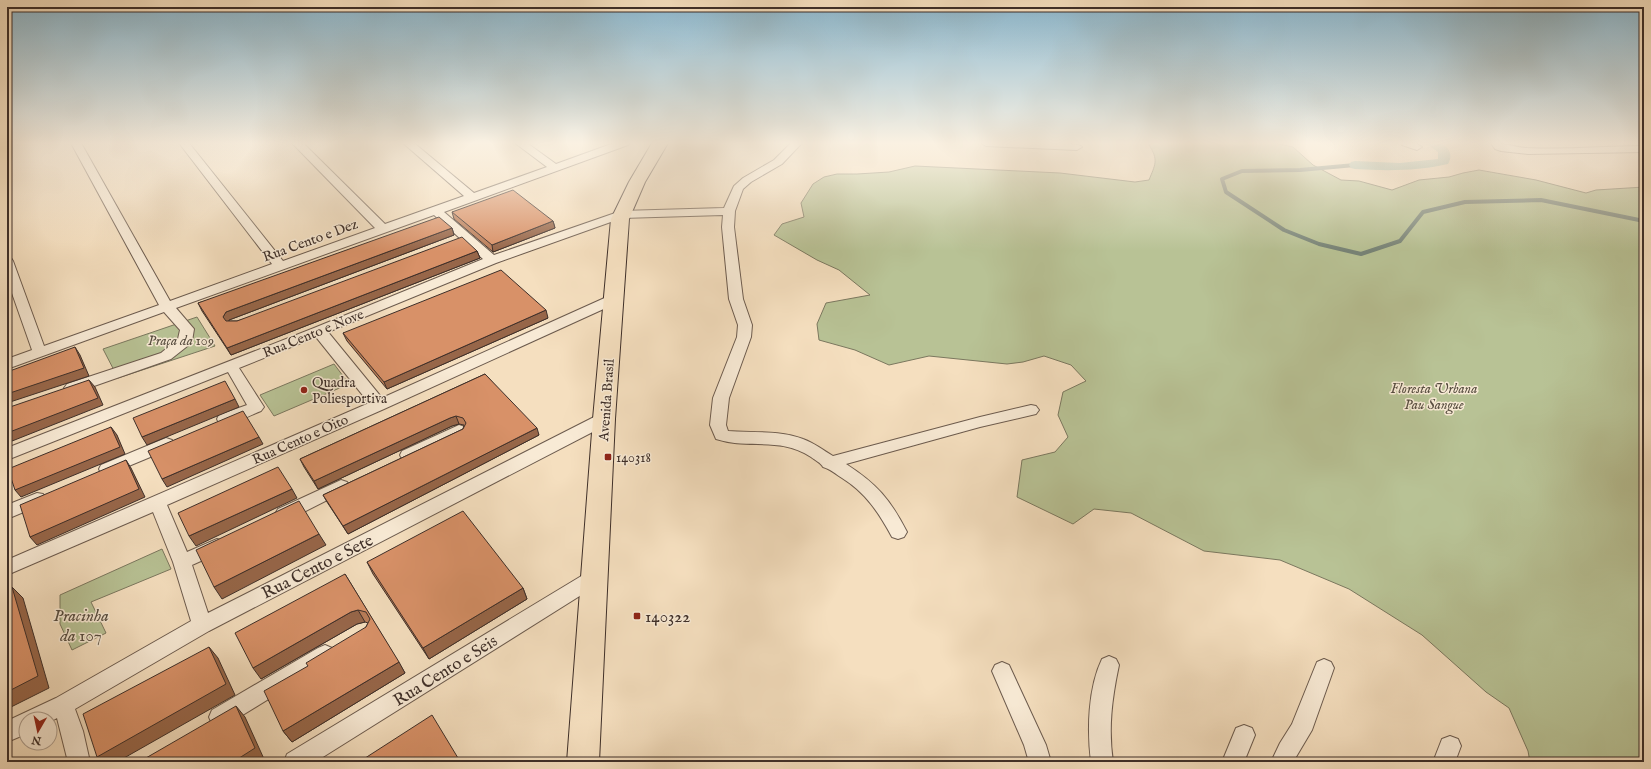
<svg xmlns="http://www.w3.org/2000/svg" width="1651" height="769" font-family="'IM FELL English',serif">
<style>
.green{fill:#b8c295;stroke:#7b785f}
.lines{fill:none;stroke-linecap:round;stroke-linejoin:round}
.stream{stroke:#778478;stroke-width:4}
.canal{fill:#9dbdac;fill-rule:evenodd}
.street-casing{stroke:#6c5b4e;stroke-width:2}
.primary-casing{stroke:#3e2f29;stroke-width:2}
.street{fill:#f8ead5;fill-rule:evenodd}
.primary{fill:#f5dfbf;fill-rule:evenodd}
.wall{fill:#ba7d59;stroke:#3e2f29}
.shaded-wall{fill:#976649;stroke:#3e2f29}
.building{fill:#d89168;stroke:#3e2f29}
.poi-dot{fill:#8f2418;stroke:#f8ead5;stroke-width:1.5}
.labels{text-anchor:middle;stroke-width:3;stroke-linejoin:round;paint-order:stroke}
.street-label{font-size:14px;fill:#3e2f29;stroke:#f8ead5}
.park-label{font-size:14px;font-style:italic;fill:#564c3f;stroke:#f8ead5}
.poi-label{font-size:14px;fill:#3e2f29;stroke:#f8ead5;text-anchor:start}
.near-street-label{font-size:17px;fill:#3e2f29;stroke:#f8ead5}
.near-park-label{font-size:17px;font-style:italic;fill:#564c3f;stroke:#f8ead5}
.near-poi-label{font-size:17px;fill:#3e2f29;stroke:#f8ead5;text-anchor:start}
</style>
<rect width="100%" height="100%" fill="#f5dfbf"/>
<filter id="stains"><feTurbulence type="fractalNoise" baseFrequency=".005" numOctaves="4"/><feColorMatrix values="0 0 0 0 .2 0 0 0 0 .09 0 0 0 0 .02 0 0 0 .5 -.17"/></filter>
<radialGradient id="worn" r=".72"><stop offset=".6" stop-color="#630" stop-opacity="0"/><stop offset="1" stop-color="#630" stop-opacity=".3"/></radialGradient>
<path class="green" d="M1151 143H1275L1293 147 1313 165 1341 180 1359 181 1392 190 1419 180 1449 177 1463 173 1479 170 1536 180 1586 193 1596 190 1644 187V762H1530L1528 751 1509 708 1486 692 1422 635 1349 589 1280 560 1204 551 1131 513 1094 509 1073 524 1017 497 1022 460 1055 452 1068 437 1058 415 1063 392 1086 381 1071 365 1044 356 1023 362 1007 364 929 356 889 365 855 350 819 340 817 324 826 303 870 295 839 270 817 260 774 235 782 224 804 217 801 203 813 184 824 177 837 174H857L889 172 915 166 1060 173 1135 182 1149 180C1155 165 1159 160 1149 145Z
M197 317 215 346 118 378 103 349Z
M334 364 349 384 274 416 260 395Z
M162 549 171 569 91 602 106 633 72 650 60 624V595Z"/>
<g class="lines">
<path class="stream" d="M1355 165 1300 170 1242 171 1222 179 1226 192 1284 230 1319 244 1361 254 1400 241 1423 212 1465 202 1541 200 1644 221"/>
<path class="canal" d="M1425 143C1429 143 1435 142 1439 143 1448 145 1454 155 1448 164 1417 171 1387 171 1355 169L1351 168 1349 165 1351 162 1355 161 1400 163 1438 159V152Z"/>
<g class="street-casing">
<path id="street" d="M71 143H81L170 301 272 264 179 143H189L283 261 375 228 292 143H303L385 224 464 196 403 143H414L474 193 547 167 515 143H527L556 164 614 143H629L628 145 444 212 494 255 621 211 724 208 734 186 743 178 774 160 791 143H802L782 164 751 182 743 189 735 211 734 227 743 299 752 325 751 337 729 398 726 425 728 431C753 433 780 430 803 439 814 443 823 450 833 456L980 417 1031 405 1036 406 1039 410 1036 414 980 427 846 464C877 484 890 499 907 532L904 537 898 539 892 537C879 513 866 493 842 478 836 474 830 469 823 467 821 463 815 460 811 457 779 436 750 450 716 439L710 425 713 398 737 337 738 325 729 299 722 227 723 215 622 218 496 263 328 332 382 398 609 296H619L621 299 619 302 384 409 167 505 187 552 217 539 223 541 226 546 223 551 192 565 208 613 598 415 604 414 610 415 612 419 610 423 209 631 75 709 83 731 90 762H68L57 718 50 722V719H26V734L7 742V721L56 698 191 621 173 562 153 512 7 575V560L369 403 316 337 239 368 264 407 261 411C250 415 232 426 219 423L217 419 219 415 247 405 228 372 7 460V448L314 328 483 259 434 215 176 308 194 329 192 341 190 344 171 359 77 392 72 393 67 392 64 388 67 384 161 353 178 339 180 330 164 312 7 369V359L32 350 7 279V257L11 258 13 261 44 346 159 305Z
M981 143C995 143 1077 140 1082 147L1077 150 986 146Z
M1401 143H1416L1422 147 1417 150 1402 145Z
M1491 143C1503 143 1514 147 1527 148 1565 150 1605 146 1644 146V152L1528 154 1501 151 1495 149Z
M459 425 465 427 467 431 465 435 414 459 408 461 402 459 400 455 402 451Z
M166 438 172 440 174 444 172 448 107 475 101 473 99 469 101 465Z
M341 480 347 482 349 486 347 490 290 519 284 521 278 519 275 514 278 509Z
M37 493 43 494 46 499 43 504 7 519V505Z
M595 569 602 572 604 577 602 582 315 762H284L287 754 588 572Z
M325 645 332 648 335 654 332 660 228 724 220 727 212 724 209 717 212 710 318 648Z
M1109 656 1116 659 1119 665C1112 698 1108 728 1113 762H1091C1087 730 1088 688 1102 659Z
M1324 659 1331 662 1334 668 1312 730 1293 762H1271L1280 743 1292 724 1317 662Z
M1002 662 1009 665 1046 745 1051 762H1029L1024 745 992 671 995 665Z
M1244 725 1252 728 1255 735 1244 762H1222L1236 728Z
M1450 736 1458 739 1461 746 1455 762H1433L1442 739Z"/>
</g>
<g class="primary-casing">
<path id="primary" d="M652 143H668L645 182 629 219 615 419 599 762H567L593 419 611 219 629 182Z"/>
</g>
<use href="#street" class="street"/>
<use href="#primary" class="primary"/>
</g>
<path class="wall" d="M452 212 553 221 555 228 493 252 454 219Z
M452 228 454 235 229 320V321H237L477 251 480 258 231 355 202 311 198 303Z
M548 318 387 389 347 341 343 333Z
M485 374 539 435 348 534 327 502 323 495 463 429 464 425 459 424 452 426 318 489 304 467 300 459Z
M367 562 523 588 527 599 429 659 373 574Z
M345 574 405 673 292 742 283 731 366 627 368 623 365 622 357 624 261 679Z"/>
<path class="shaded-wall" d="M553 221 555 228 493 252 492 245Z
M452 228 454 235 229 320 227 325 223 317 226 312Z
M477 251 480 258 231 355 227 348Z
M546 310 548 318 387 389 384 382Z
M75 347 80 355 89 376 7 403V394Z
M89 380 95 387 103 405 7 443V433Z
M235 399 239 407 147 445 142 437Z
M456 416 459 424 452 426 318 489 314 481 450 418Z
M111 427 117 435 125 454 21 497 15 490Z
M537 428 539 435 348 534 343 526Z
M259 437 263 444 167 487 162 479Z
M126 460 131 468 145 497 37 545 30 537Z
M292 489 297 498 196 546 189 536Z
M319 534 326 545 222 599 214 587Z
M7 543 11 557 7 558Z
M12 587 23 598 49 688 7 709V692Z
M523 588 527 599 429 659 423 648Z
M358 610 365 622 357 624 261 679 253 668 351 612Z
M209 647 218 658 235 695 117 762H102L97 757Z
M399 662 405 673 292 742 283 731Z
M236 706 245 717 264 759 259 762H233Z
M458 758 461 762H452Z"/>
<path class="building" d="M513 190 553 221 492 245 452 212Z
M439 217 452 228 226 312 223 317 226 321H237L462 237 477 251 227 348 198 303Z
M501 270 546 310 384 382 343 333Z
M75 347 84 368 7 394V372Z
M485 374 537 428 343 526 323 495 463 429 466 423 463 418 456 416 450 418 314 481 300 459Z
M89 380 98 398 7 433V408Z
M225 381 235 399 142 437 133 418Z
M243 411 259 437 162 479 148 451Z
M111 427 120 447 15 490 8 469Z
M126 460 139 489 30 537 20 505Z
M278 467 292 489 189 536 178 513Z
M299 501 319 534 214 587 196 550Z
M463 511 523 588 423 648 367 562Z
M345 574 399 662 283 731 264 691 308 666 306 663 366 627 370 619 366 612 358 610 351 612 253 668 235 633Z
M12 587 38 676 7 692V589Z
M209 647 226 684 97 757 83 714Z
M236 706 255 748 233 762H139Z
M432 715 458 758 452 762H359Z"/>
<linearGradient id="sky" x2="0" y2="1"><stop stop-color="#8ab8d0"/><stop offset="0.57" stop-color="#faf1e2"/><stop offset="1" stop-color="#faf1e2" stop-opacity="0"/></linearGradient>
<rect width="1651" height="251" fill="url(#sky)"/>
<g class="poi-dot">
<circle cx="304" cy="390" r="4"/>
<rect x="604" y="453" width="8" height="8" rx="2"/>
<rect x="633" y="612" width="8" height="8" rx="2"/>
</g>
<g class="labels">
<g class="street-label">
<text transform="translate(310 240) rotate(-20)" y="5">Rua Cento e Dez</text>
<text transform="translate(313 333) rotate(-22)" y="5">Rua Cento e Nove</text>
<text transform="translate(606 400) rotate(-86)" y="5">Avenida Brasil</text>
<text transform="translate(300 439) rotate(-24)" y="5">Rua Cento e Oito</text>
</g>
<g class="park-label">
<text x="181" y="345">Praça da 109</text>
<text x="1434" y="393">Floresta Urbana<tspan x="1434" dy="16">Pau Sangue</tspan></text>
</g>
<g class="poi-label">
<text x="312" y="387">Quadra<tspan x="312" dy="16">Poliesportiva</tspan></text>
<text x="616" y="462">140318</text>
</g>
<g class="near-street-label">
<text transform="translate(317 566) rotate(-27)" y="6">Rua Cento e Sete</text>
<text transform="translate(445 670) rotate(-32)" y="6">Rua Cento e Seis</text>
</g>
<g class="near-park-label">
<text x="81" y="621">Pracinha<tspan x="81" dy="20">da 107</tspan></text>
</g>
<g class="near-poi-label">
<text x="645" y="622">140322</text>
</g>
</g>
<rect width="1651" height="769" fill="none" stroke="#f5dfbf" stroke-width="24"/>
<rect x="8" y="8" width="1635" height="753" fill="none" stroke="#3e2f29" stroke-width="2"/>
<rect x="12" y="12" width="1627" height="745" fill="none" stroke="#3e2f29"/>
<g transform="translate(38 731) rotate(189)"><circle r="19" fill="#f8ead5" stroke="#ae9f90"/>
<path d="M0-3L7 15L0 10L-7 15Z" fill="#8f2418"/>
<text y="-6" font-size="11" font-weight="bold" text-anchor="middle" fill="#3e2f29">N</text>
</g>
<rect width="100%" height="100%" filter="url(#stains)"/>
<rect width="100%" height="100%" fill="url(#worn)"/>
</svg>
